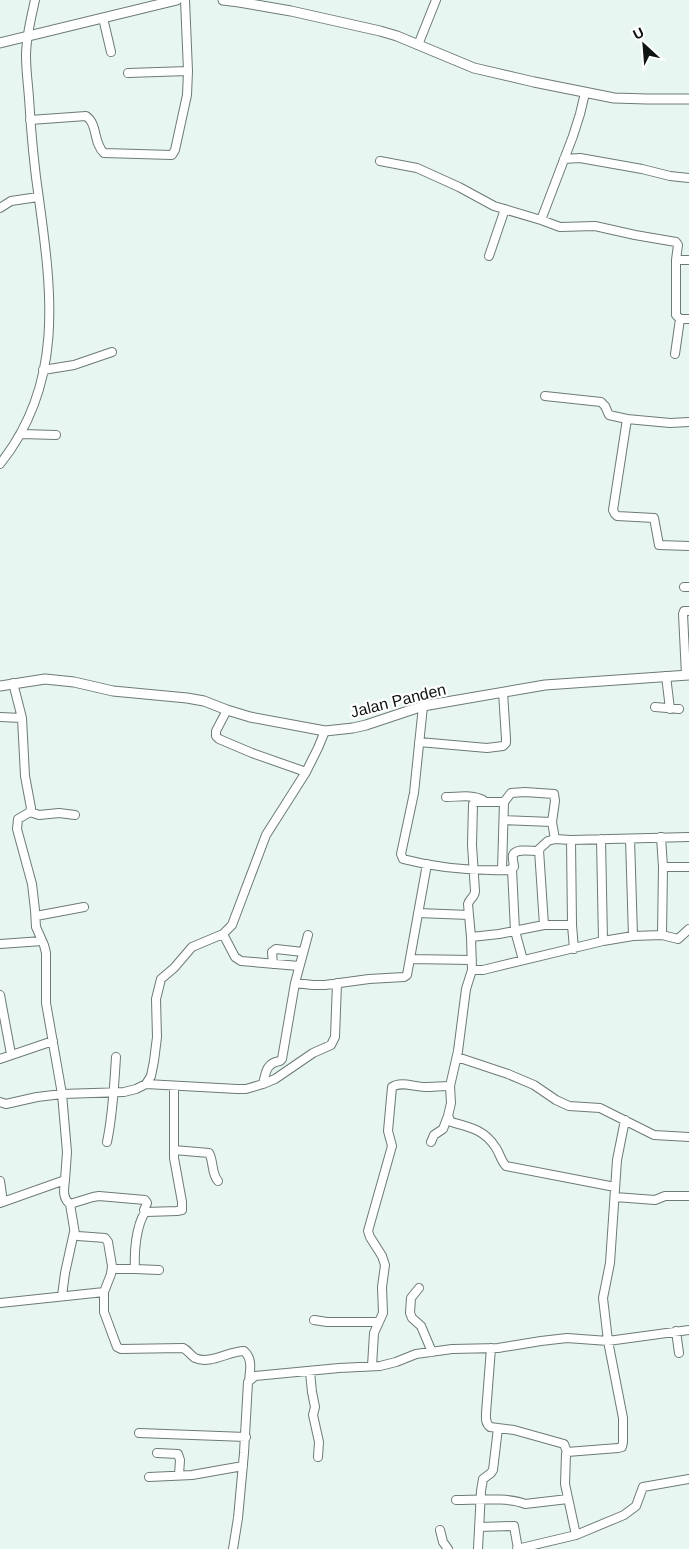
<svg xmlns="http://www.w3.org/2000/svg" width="689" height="1549" font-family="Helvetica,sans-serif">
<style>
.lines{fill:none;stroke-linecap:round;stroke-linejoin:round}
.minor-casing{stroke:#6d7a75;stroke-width:10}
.tertiary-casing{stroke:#6d7a75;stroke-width:11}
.minor{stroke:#fff;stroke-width:8}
.tertiary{stroke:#fff;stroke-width:9}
.labels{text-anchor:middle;stroke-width:4.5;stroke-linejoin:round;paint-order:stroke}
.street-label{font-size:16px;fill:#0f1412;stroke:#fff}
</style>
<rect width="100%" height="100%" fill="#e7f6f0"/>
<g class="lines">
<g class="minor-casing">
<path id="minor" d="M103 18 111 52
M418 45 436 0
M128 73 188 71
M30 120 86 116C98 124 93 143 104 153L172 155 175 150 187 95 188 71 185 0
M564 159 580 158 642 169 670 176 689 178
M380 161 417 168 459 187 494 206 541 220 560 227 595 226 635 235 676 242 678 245 676 260H689
M0 208 11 201 38 197
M541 220 573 136 580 114 585 93
M489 256 505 209
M676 260V315L680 319H689
M675 354 680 319
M43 370 74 365 112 352
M545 396 601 402 605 406 609 415 627 419
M689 422 670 423 627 419 613 510 615 514 617 516 654 518 659 545 689 546
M22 434 56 435
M0 464C64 384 52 294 39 199 34 166 31 132 29 98 28 84 26 70 26 56 26 37 31 18 35 0
M684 587H689
M686 675 683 614 684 611H689
M666 676 670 709
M423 706 414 793 401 854 403 859C437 868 474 871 509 870L514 867C514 864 512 858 513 855 516 848 531 851 537 851L548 841 555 839 571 840 689 837
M655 707 679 709
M227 710 216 731V736L219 739 252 753 306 772
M0 717 22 718
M419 742 487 748 503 746 506 743V739L503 692
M446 797C458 797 472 794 483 800
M504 802H476L473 804 472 845 475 891C475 897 470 898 468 904L471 937 472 970 466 989 458 1051 450 1086 451 1103 448 1116 451 1122C470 1127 485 1130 496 1148 500 1154 501 1161 506 1166L615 1187
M30 812 39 815 59 813 75 815
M504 820 552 822
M661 837 663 867 662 935
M601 839 603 941
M630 839 633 936
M571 840 572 925 574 949
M539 850 544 925
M663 867H689
M512 869 515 931 523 960
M502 870 504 802 511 793 525 792 554 794 555 801 552 822 555 839
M418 913 469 915
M36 916 84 907
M223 934 235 957 241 961 299 966
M471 937 499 934 544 925H572
M0 944 42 941
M410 959 472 960
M273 964 272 952 276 949 303 952
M472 970H483L603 941 633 936 662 935 678 939 689 929
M295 983 313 985H325L369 979 404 977 407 975 427 864
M0 995 11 1054
M457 1057 508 1074 534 1085 556 1100 569 1106 600 1108 654 1135 689 1137
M0 1059 53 1041
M146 1084 237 1089H246L263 1084C266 1072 266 1063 280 1061L282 1059 295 983 308 935
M263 1084 275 1079 313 1053 331 1045 335 1037 337 983
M0 1102 6 1104 37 1097 62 1094 124 1092 136 1089 146 1084 151 1076 154 1061 157 1037 156 999 161 979 174 968 192 947 223 934 232 925 266 835 306 772 318 748 325 731
M107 1142C113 1114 114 1087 116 1057
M431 1142 434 1135 443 1129 448 1116
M174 1150 209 1153C214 1162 211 1173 218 1181
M65 1180C64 1189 62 1198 70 1204L93 1197 99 1196 145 1200 147 1203 144 1210 146 1212 177 1211 182 1210V1202L174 1158V1086
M0 1181 3 1202
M615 1197 655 1200 665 1196H689
M0 1203 65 1180 67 1152 62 1094 46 1003V953L44 945 36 927 35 910 32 884 17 829 18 819 30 812 31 808 25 776 22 718 13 683
M70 1204 75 1234 78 1236 105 1238 108 1242 112 1266 111 1274 104 1292V1312L117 1347 121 1349 183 1348C188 1350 190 1355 195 1358 210 1365 229 1351 244 1351 253 1359 250 1370 249 1381
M145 1212C136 1227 134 1251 135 1269L159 1270
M112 1269H135
M419 1288 411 1298 410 1313 412 1318 421 1326 432 1352
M62 1296 65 1273 74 1232
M0 1303 104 1292
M314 1320 327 1322H379
M676 1331 679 1353
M491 1348 486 1413C486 1418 485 1423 490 1427L514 1430 564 1444 567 1452
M372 1366 374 1333 383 1313 382 1287 385 1265 382 1256 370 1237 368 1231 392 1146 388 1131 392 1087C401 1081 414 1087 425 1087 433 1087 442 1086 450 1086
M310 1372 312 1392 315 1407 313 1415 319 1442 318 1457
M139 1433 246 1437
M157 1453 178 1454 180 1460 179 1475
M149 1477 192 1475 243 1466
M456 1500C475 1500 510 1497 525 1504L568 1499
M479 1527 514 1526 518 1549
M440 1530 443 1542 448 1549
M576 1535 565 1484 566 1454 567 1452 618 1448 622 1447 623 1442V1418L608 1341 603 1298 610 1263 617 1160 625 1120
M233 1549 238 1518 244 1453 248 1382 255 1376 339 1368 380 1366 396 1362 416 1354 452 1349 498 1348 541 1341 567 1338 608 1341 689 1330
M478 1549 481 1491 483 1479 491 1473 493 1470 498 1428
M517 1549 576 1535 624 1515 636 1506 643 1487 689 1479"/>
</g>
<g class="tertiary-casing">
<path id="tertiary" d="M223 0 239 2 291 11 380 31 397 36 474 68 534 82 614 98 647 99H689
M0 43 177 0
M0 686 45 679 74 682 113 691 187 698 204 701 227 710 250 717 325 731 353 728 366 725 423 706 545 685 689 675"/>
</g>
<use href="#minor" class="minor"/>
<use href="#tertiary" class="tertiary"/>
</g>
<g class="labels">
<g class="street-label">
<text transform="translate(398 700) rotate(-14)" y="6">Jalan Panden</text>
</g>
</g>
<g transform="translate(644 45) rotate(334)" stroke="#ffffff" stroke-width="4" paint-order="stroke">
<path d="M0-4L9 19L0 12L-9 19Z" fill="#0f1412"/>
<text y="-8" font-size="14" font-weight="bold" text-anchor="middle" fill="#0f1412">U</text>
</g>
</svg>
